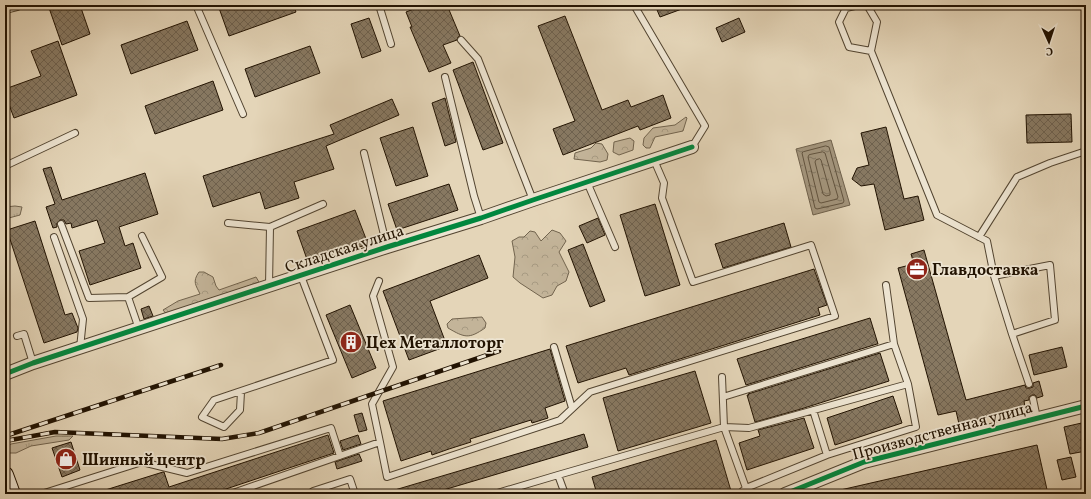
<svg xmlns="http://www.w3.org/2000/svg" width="1091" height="499" font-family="Vollkorn,serif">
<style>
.grass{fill:url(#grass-tufts);stroke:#72644e}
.forest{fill:url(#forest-crowns);stroke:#72644e}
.water{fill:url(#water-ripples);stroke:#6f604a}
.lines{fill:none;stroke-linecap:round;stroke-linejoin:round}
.shore{stroke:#62533e;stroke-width:1}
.building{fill:url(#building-cross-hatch);stroke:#221302}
.lane-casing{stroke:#524430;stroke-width:8}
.street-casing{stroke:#524430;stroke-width:14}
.secondary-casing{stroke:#221302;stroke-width:18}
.lane{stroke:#ede4d1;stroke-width:6}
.street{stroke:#ede4d1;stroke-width:12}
.secondary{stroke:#ede4d1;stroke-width:16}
.rail-casing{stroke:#221302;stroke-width:4.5}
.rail{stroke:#ede4d1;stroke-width:3;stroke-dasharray:9;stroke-linecap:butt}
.cycleway-casing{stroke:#ede4d1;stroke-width:8}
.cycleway{stroke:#00873e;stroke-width:5}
.labels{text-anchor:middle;stroke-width:3.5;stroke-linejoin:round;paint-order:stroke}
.street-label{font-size:16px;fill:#221302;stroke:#ede4d1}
.poi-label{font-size:16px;font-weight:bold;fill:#221302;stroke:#ede4d1;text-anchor:start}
</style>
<defs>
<pattern id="grass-tufts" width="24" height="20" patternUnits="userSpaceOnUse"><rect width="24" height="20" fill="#c3b499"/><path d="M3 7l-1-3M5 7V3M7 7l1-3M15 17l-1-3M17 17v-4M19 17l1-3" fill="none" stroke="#a79a82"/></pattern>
<pattern id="forest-crowns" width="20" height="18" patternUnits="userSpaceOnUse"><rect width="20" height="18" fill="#c3b499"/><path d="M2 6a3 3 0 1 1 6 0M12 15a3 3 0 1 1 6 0" fill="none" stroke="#a79a82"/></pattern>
<pattern id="water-ripples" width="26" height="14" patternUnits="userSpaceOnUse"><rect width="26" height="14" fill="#a2937a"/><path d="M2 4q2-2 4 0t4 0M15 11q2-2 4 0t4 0" fill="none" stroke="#847762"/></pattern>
<pattern id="building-cross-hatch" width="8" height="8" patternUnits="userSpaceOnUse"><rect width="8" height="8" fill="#877861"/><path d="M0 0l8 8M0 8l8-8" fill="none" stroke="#6e614e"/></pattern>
</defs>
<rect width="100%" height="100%" fill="#e4d5b8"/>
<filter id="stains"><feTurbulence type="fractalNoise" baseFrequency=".005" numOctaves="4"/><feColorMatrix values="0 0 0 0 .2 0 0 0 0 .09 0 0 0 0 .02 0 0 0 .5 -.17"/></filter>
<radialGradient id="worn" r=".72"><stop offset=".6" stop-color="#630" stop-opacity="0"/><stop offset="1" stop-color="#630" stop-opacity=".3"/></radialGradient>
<path class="grass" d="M15 206 22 207 20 215 5 219V207Z
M56 436H73L69 440 31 446 16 453H9L7 451 8 446 11 444Z"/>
<path class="forest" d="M686 117 687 118 683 131 655 137 650 148H646L643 145 644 138 653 128 675 125Z
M630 138 634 141 633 150 619 155 613 152 614 142Z
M596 143 602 144 608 154 607 160 600 162 574 159 575 153 591 148Z
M552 230 560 233 566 241 559 252 569 272 566 281 557 286 552 295 543 298 520 283 513 277 515 257 512 241 519 237H524L530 231 535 232 541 241Z
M199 272H204L213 277 216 286 219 290 256 277 259 282 168 316 163 310 178 301 200 294C196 285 192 282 199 272Z
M482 317 486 323 485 328C469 339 465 338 448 328L447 324 452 319Z"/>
<path class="water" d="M831 140 850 205 813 215 796 149Z"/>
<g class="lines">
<path class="shore" d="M826 146 829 147 844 201 843 203 817 209 815 208 802 153 803 152Z
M823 152 825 153 838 197 837 199 821 203 819 202 808 157 809 155Z
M820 159 821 160 830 192V195L826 196 823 194 815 162 816 160Z"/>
</g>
<path class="building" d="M48 5H80L90 34 62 45Z
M228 5H293L296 12 229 36 219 8Z
M424 5H432L433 8 441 5H447L460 36 458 37 457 40 443 45 451 63 429 72 410 27H412L406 12Z
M655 5H690V6L660 17Z
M565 16 602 110 628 100 631 107 663 95 671 118 640 130 638 126 563 155 553 129 575 121 538 26Z
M369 18 381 51 362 58 351 24Z
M739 18 745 32 722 42 716 28Z
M187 21 198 50 131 74 121 45Z
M58 41 77 95 14 118 5 94V89L41 76 31 51Z
M310 46 320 73 255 97 245 69Z
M473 62 503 143 483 150 453 70Z
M213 81 223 110 155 134 145 106Z
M445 98 456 142 445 146 432 103Z
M392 99 399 115 326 146 334 169 294 182 299 198 265 209 260 192 213 207 203 176 334 134 330 125Z
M1071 114 1072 142 1027 143 1026 115Z
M413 127 428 176 396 186 380 138Z
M886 127 904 199 918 196 924 220 885 230 874 184 861 186 852 179 857 168 869 165 861 133Z
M51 167 62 200 145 173 158 214 119 227 125 246 133 243 141 268 90 285 79 251 105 243 97 220 72 228 71 223 66 224 64 220H60L57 223V227L53 228 46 207 55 204 43 169Z
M449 184 458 210 397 230 388 204Z
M655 204 680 285 645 296 620 215Z
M355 210 368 244 309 265 297 231Z
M598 218 605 235 587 243 579 226Z
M35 221 65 315 72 313 78 328 77 332 44 343 7 230Z
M784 223 791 247 723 268 715 244Z
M583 244 605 301 590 307 568 250Z
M924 250 966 400 1025 385 1026 388H1030L1033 387V383L1039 381 1043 396 1037 398 1035 395H1032L1029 397V400L1024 401 1025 407 959 424 956 411 938 415 898 268 914 264 911 254Z
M479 255 488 278 430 301 447 346 409 360 383 291Z
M814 269 827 305 818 308 820 315 629 375 626 368 578 383 566 346Z
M350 305 376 368 352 378 326 315Z
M149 306 153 316 144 319 141 309Z
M870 318 878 344H877L746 385 737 359Z
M1062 347 1067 367 1034 375 1029 355Z
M550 349 565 401 545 408 548 418 532 423 531 420 470 439 471 442 449 449 432 455 431 451 401 461 383 401Z
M880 353 889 381 801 409 755 422 747 395H749L748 394Z
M695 371 711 423 618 451 603 398Z
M893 396 902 423 835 445 827 418Z
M362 413 367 430 359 432 354 415Z
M804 418 814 448 747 470 739 443 760 436 758 430Z
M1086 422V451L1070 454 1064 427Z
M584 434 588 447 430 494H388V492Z
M328 435 334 453 211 494H99V492L163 472H164L169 487Z
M358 435 361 444 343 450 340 441Z
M716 440 731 491 720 494H597L592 477Z
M71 442 80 470 62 477 52 448Z
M1037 445 1048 494H836V491Z
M359 454 362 461 337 469 335 462Z
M1071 457 1076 477 1062 480 1057 460Z"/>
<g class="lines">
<g class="lane-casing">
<path id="lane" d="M196 5 243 114
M379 5 391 44
M634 5 705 126 692 147
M859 5 846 8 839 22 849 47 871 51
M867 5 877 22 871 51 937 215 987 241 994 276 1012 334 1029 384
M5 10 17 7
M461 40 478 59 533 200
M445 77 474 196 481 218
M364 153 387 247
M5 166 75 133
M587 182 615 247
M228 223 270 227 323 204
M61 224 89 298 128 297
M54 237 83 319 80 348
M979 237 1017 177 1050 163 1086 151
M994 276 1050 265 1055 320 1012 334
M379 281 373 296 393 367 372 404 380 442
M269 286 270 227
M139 329 128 297 162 277 142 236
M17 336 24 334 33 363
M554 347 572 408
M722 377 724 427 746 488 739 494
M241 392 240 410 224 427 202 417 214 400 333 360 301 276
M723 397 894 344
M1033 399 1037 418
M813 410 827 455 916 427 908 384 894 344 886 285
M558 475 724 427 749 428 908 384
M746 488 827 455
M313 491 350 479 355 494
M41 494 142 462 187 473 331 428 340 456
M230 494 380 442 387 477 560 420 590 392 835 316 811 245 693 282 662 198 664 183 654 160
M494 494 558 475 565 494"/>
</g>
<g class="street-casing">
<path id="street" d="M5 374 33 363 387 247 481 218 533 200 692 147
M785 494 864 462 1086 406"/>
</g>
<g class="secondary-casing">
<path id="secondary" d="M5 475 12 494"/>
</g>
<use href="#lane" class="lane"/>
<use href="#street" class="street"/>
<use href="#secondary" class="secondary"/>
<g class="rail-casing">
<path id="rail" d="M5 436 221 365
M5 441 55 432 222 439 259 433 499 351"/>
</g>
<use href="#rail" class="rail"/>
<g class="cycleway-casing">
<path id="cycleway" d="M5 374 33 363 387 247 481 218 533 200 692 147
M785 494 864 462 1086 406"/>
</g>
<use href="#cycleway" class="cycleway"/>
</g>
<defs>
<g id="office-disc" transform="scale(1.15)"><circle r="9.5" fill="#8f2418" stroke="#ede4d1"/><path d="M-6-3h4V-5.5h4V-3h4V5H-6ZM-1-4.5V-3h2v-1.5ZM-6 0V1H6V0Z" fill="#fff"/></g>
<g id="building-disc" transform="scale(1.15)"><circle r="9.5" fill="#8f2418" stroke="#ede4d1"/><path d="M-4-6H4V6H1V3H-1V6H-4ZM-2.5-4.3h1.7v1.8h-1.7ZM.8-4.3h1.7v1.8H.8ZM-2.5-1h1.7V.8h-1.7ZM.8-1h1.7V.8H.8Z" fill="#fff"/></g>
<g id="shop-disc" transform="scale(1.15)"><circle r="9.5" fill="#8f2418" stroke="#ede4d1"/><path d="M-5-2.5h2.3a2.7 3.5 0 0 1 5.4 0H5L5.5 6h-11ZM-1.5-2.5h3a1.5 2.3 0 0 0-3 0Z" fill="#fff"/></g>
</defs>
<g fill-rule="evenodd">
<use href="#office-disc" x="917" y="269"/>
<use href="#building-disc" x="351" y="342"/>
<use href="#shop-disc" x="66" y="459"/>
</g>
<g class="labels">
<g class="street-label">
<text transform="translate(344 248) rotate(-18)" y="6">Складская улица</text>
<text transform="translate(942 430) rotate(-15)" y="6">Производственная улица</text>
</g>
<g class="poi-label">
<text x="932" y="275">Главдоставка</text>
<text x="366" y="348">Цех Металлоторг</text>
<text x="82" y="465">Шинный центр</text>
</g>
</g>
<rect width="1091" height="499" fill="none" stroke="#e4d5b8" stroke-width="20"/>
<rect x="6" y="6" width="1079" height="487" fill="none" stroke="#221302" stroke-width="2"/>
<rect x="10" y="10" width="1071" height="479" fill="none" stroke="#221302"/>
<g transform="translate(1049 42) rotate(177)" stroke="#ede4d1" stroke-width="3" paint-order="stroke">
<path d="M0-3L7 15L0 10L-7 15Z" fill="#221302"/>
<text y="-6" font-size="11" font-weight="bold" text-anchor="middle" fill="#221302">С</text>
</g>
<rect width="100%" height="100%" filter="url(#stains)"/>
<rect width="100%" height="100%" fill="url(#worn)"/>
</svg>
